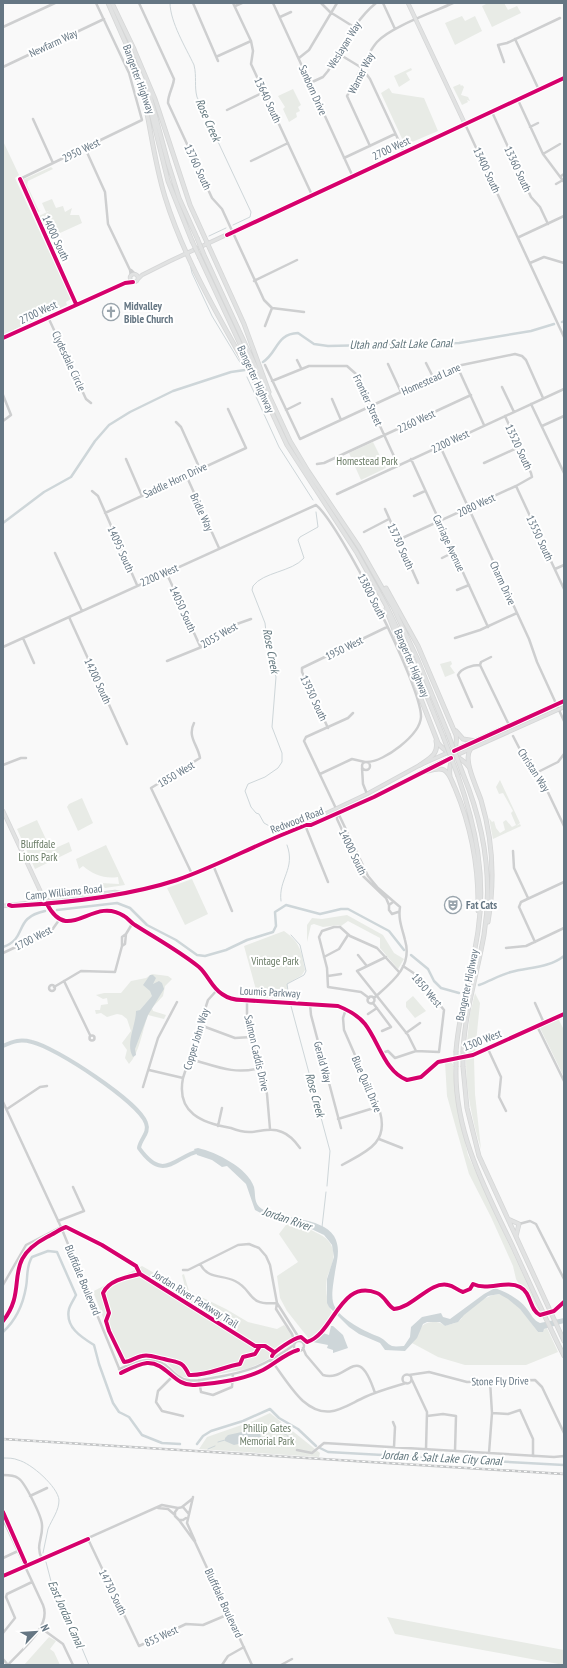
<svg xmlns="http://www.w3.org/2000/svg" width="567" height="1668" font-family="'PT Sans Narrow',sans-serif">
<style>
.green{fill:#e8ebe6}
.water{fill:#ced6d9}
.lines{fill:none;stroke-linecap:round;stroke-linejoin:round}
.stream{stroke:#ced6d9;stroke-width:1}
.canal{stroke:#ced6d9;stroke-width:2.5}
.river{stroke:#ced6d9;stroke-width:4}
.major-casing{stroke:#d5d6d7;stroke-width:4.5}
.highway-casing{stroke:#d5d6d6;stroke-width:5}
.minor{stroke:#cecfd0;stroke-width:2.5}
.major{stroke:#e1e2e2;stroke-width:3}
.highway{stroke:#e1e2e2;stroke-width:3.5}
.rail-casing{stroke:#c3c5c6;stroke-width:2.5}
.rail{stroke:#fff;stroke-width:1;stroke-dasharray:3;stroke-linecap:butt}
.highway-bridge-casing{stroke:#d5d6d6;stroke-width:5;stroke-linecap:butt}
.highway-bridge{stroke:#e1e2e2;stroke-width:3.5}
.cycleway-casing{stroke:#fff;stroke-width:6}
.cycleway{stroke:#d6006c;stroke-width:4}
.labels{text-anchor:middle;stroke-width:4;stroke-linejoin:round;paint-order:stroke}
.street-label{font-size:11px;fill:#657683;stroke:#fff}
.poi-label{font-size:11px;font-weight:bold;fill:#657683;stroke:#fff;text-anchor:start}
.park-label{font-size:11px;fill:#687a64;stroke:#fff}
.water-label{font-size:12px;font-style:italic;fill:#60757c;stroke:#fff}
</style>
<rect width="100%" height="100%" fill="#f9f9f9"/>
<path class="green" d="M488 3H504L508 10 517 6 521 13 492 27 482 6Z
M462 16 465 21 475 16 482 31 455 45 445 23Z
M411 68 412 70 406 73 410 80 399 87 394 76Z
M460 84 461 86 462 85 464 87 461 95 468 97 470 101 467 100 468 102 462 105 453 87Z
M389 88 392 93 424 98 438 131 405 145 381 93Z
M293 89 301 105 298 107 300 111 296 113 297 117 289 122 283 109 285 107 278 96Z
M3 141 19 175 15 178 71 299 66 302 67 305 3 335Z
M51 167 53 169 28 181 27 185 39 211 41 210 37 213 22 180Z
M52 199 56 208 63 206 65 212 72 208 70 215H79L82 223 49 238 39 216 51 210 46 212 42 203Z
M373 442 386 468 361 480 349 453Z
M451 661 452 664 450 666 455 673 445 677 440 664Z
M500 780 520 823 516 826 520 824 521 826 493 839 489 818 492 822 494 821 496 828 500 833 505 830 503 822 506 820 512 827 516 825 511 813 513 811 503 793 499 794 496 787Z
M82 798 93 823 78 831 67 807 69 804Z
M37 820 51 850 69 842 72 851 35 869 17 829Z
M106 845 125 885 105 888 100 883 119 884 118 877C104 879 94 875 83 866L79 869 76 859Z
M192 879 208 914 185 925 167 888Z
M347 915 383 935 394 953 404 959 398 969 380 948V938L348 921 341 926 338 925 323 927 314 924 311 925 307 942V925L312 918 322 919Z
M284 931C301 943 301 951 305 970L302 975 287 984 288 999 258 997 244 946Z
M152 974 168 976 172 979 165 986 163 996 152 1008 153 1011 166 1015 164 1019 148 1015C142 1031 140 1052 129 1064L125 1058 127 1050 122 1043 131 1031 127 1019 122 1015 117 1014 107 1017 101 1013 96 1014 95 1010H100L101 1005 108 1004 107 998 103 999 96 995 104 993H121L131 981 146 978Z
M475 993 480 1003 475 1052 470 1054 466 1050 470 1014Z
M413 996 426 1011 415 1018 406 1007V1002Z
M558 1018 564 1030V1077L540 1028 541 1026Z
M474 1058 475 1094 481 1149C472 1120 466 1090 466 1060Z
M449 1061 453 1064 456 1102 468 1155 541 1314 535 1309 528 1293 520 1286 516 1279 513 1266 491 1217 469 1174 447 1096 445 1062Z
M289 1221C299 1223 306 1227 315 1232 329 1238 337 1247 332 1264 331 1269 328 1273 327 1278 325 1288 327 1304 332 1312L327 1321 328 1326 309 1339 287 1311 280 1298 277 1276 298 1262 279 1234Z
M142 1266 186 1291 182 1275 184 1274 189 1291 226 1309 248 1322 277 1329 284 1325 291 1333 293 1343 290 1346 263 1362 247 1369 196 1378H188L180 1376 167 1363 156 1358 141 1357 121 1364 94 1294 90 1293Z
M499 1294C517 1299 527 1318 538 1332L547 1328 558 1352 526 1365H465L438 1357 412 1343C422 1333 417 1323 433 1322 438 1322 440 1322 445 1326 450 1324 455 1324 460 1320 464 1317 459 1319 463 1315 472 1306 486 1295 499 1294Z
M270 1413 320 1453 319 1457 199 1449 207 1437 253 1421Z
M387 1617 564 1650V1665L395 1634Z
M49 1637 56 1641 50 1649 54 1652 60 1665H24Z"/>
<path class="water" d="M150 975H153L156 978 153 984 159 981 162 983 164 989 148 1015 135 1049 136 1055 133 1057C125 1044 136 1025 136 1011L140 1010 152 996 150 991 143 985Z
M198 1148C216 1152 248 1168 254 1187 256 1195 253 1203 262 1209 280 1220 321 1216 334 1236 341 1248 337 1260 335 1272 334 1280 331 1294 333 1302 336 1317 364 1331 377 1336 384 1338 387 1344 392 1346 396 1347 400 1346 404 1346L410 1337 411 1327 422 1317 441 1313 443 1317 450 1319 484 1294 495 1288C506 1292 520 1299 527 1309 532 1315 533 1320 540 1323L564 1318V1323L544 1329 543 1332H538L520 1309 508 1299 499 1294 488 1296 464 1315 458 1322 445 1326 440 1322H427L423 1324 417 1338 405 1351 385 1350 380 1343 359 1334 349 1327 329 1307 327 1303V1279L334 1257 332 1245 329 1241 324 1235 299 1223 272 1219 255 1210 246 1184 227 1166 222 1167 212 1160 197 1155 194 1149Z
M331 1326H333L343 1335 348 1348 333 1353V1350L327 1348 328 1345 313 1342V1340L323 1333 329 1335Z
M251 1430 259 1431 262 1440 259 1444 247 1442 234 1445 225 1441V1438L228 1435Z"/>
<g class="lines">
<path class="stream" d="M170 3C170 22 186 48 194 65 197 77 194 86 197 97L251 212 250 217 233 225
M209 236 226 228
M190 264 192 273 212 316 241 364
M247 377 279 447 313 500
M273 828 264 823 259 814 256 813 251 807 245 791 248 784 265 777 278 768 282 762V753L272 727 276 677 267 641 265 623 252 590 253 586C263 572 292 572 304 558L298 540 300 537 318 527 316 512
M281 901C278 879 296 869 287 845
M289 998 287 984 304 975 306 971 300 945 291 935
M291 1006 330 1151 327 1186
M322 1227 326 1192
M259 1431 260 1428H270L287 1435 291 1442
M218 1442 225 1440
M208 1449 215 1446
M3 1458C8 1458 14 1458 18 1460 31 1463 58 1487 59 1500 59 1511 52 1519 48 1529 46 1537 45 1545 43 1553
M46 1562 52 1585 68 1615 89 1665"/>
<path class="canal" d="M562 322 564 321
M263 362C278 352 276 334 298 333L314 344 328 346 459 343 531 331 554 324
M3 523 44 492 71 477 95 441 109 425 130 412 173 391 231 372 245 370
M57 910 117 903 130 908 147 925 176 940 197 955 205 956 226 950 247 940 273 932 276 926 275 912 286 905 320 914 341 909H348L389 931 404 950
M3 947C29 938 12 918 45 911
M411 955 428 969 434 981 441 988 459 993
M479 985C490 981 500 975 511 972 529 967 549 968 564 956
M3 1332C16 1320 23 1305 26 1287 28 1277 26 1266 32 1257L48 1251 57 1252 76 1295C74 1299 70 1305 69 1309 65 1327 81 1337 94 1345L99 1364 113 1403 119 1412 129 1417 142 1435 162 1443 180 1444
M197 1444 203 1436 211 1431 243 1421 270 1409 279 1418 298 1429 316 1446
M320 1448 328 1452 564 1465"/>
<path class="river" d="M3 1046C14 1041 20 1039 32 1042 55 1047 139 1102 146 1123 150 1133 140 1139 139 1148 164 1183 174 1157 199 1151"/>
<g class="major-casing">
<path id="major" d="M408 3 465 124
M130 278a4 4 0 1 1 8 0a4 4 0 1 1-8 0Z
M138 279 142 275 170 261 564 78
M3 338 125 283 133 282
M3 811 45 901
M306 825 310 821 367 794 420 765 564 701
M9 905 12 906C66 903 125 897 177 880 215 867 251 847 289 832L306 825H311L374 797 439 763 564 707
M3 906 115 892 120 893"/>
</g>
<g class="highway-casing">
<path id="highway" d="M108 3 134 62
M112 3 134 49
M133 47 155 99 190 205 244 324 269 392
M134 61C149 105 151 152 165 197 185 262 222 322 255 382
M146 81 168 163 179 198 197 238
M147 96 168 181 192 241
M204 255 290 441 308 471 359 547 393 607 417 658 448 734
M200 258 287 445 357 553 387 607 414 664 443 736
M386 588 418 646 456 735C459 750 447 760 450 776
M386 609 438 743C446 755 461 755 469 767
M456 731 463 739 476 741
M470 750C463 760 477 788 481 800 493 840 495 881 488 922
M420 765C430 758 439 754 436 741
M423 772C429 771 438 767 444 770 450 773 452 782 455 788 471 826 479 869 478 911
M456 1051C459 1010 472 972 478 931 486 877 476 827 458 776
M463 1051C465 1012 477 974 484 935 493 880 484 825 463 774
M456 1067C454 1131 485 1189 512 1245 529 1282 546 1320 564 1356
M463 1067 467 1108 479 1156 564 1341
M508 1219 519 1224 516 1236"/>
</g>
<path class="minor" d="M139 3 174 79C173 88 168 94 168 103L212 198 222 209 264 300 272 308 304 312
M193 3 218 61
M233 3 251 41 253 51 251 64 312 195
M273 3 353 177
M321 3 330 12 354 27
M383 3 395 29
M235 6 242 3
M280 17 291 12
M3 27 55 3
M515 39 539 90
M339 54 362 68 370 79 404 152
M218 56 251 41
M299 58 309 50 337 3
M504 62 498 45 507 43 560 18
M3 67 104 19
M310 83 323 77 328 71C343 47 354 21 376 3
M518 100 543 154 564 182
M227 110 264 92
M492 112 531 197 540 207 548 224
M33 119 53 163
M465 124 564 337
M530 127 538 123
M370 146 347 96C356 80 365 56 377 42 390 27 434 12 453 3
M85 148 105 192 108 224 130 270 131 276
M543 154 560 144
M344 158 395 134
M251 161 288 143
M561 176 564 174
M556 184 563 180
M519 237 564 216
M530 263 544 257 564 263
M131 270 135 274
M254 281 297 260
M76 304 20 179 142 120 129 73 96 3
M48 317 86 399 91 403
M265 326 272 308
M297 360 301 368
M426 363 433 377
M388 364 401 392
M265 365 300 439 457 366 515 354 522 356 526 360 543 398
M457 366 484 425
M272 381 309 366H347L356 374 398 465
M502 387 514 412
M3 395 11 415 3 421
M332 399 341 420
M531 404 564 473
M286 410 300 403
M176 422 181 427 200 469
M542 426 564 416
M440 446 529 639 537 662 564 721
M126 459 142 496
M411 459 488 627
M484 463 519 447
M317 464 324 463 471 395
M186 475 219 548
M516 486 564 589
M92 491 98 496 137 585
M337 494 564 389
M414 496 425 491
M385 509 418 583
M105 513 246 448 228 409
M364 532 389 519
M398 540 516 486 532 477 531 473 505 416
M55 553 82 611
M442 558 454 552
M555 569 564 565
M166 572 200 646
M457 590 469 585
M69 617 127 744
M23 638 34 663
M455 638 480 630 517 613
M3 647 316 505C340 524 422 687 421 717 420 735 384 762 367 762
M167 661 209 644 234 625 251 619
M480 665 509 725
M472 707 458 675C461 668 473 665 480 665L481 662 491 657
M353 713 348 718 306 737 304 741 368 876 378 888 400 907C398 919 402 928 405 940 413 967 392 982 374 998
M328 728 302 672V668L387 627
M513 736 528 765 544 784 564 826
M362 766a4 4 0 1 1 8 0a4 4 0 1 1-8 0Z
M3 765 21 758H26
M362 768 363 784 367 794
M536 773 558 762 564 754
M320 774 352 759 365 762
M337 814V819L363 876 386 898 389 905
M305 825 328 882
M513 851 514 868 528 898
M213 865 232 911
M192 874 151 788 200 758C198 745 187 737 194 723
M393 902 389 905V910L392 914 398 912
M47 904C69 946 92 895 124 916 128 918 131 923 135 925 157 939 179 951 199 967 208 975 212 988 222 994 229 999 235 1000 242 1000L338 1006C348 1010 358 1015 365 1024 379 1042 385 1072 407 1080L421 1077 438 1062 473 1055 564 1014
M519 907 521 902 564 882
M519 907 535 942
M126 934 132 924
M506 948 526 946 564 928
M3 953 52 930 59 920
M358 955 366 965
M324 957 339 949 348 935
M386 957 357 971 408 1035 416 1051
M328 976 341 974
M64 981 90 1035
M49 988a3 3 0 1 1 6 0a3 3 0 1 1-6 0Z
M54 987 81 971 115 972 122 946V937L126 934 125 944 122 946
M217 990 208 1000 183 1078C176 1113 202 1123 231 1128 236 1130 243 1132 249 1132 261 1132 270 1127 282 1132 290 1135 295 1141 300 1148
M367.5 1000a3.5 3.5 0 1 1 7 0a3.5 3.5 0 1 1-7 0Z
M369 998 361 992 328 987 327 968 319 937 322 931 334 927H340L350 936 377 948 399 972
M247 1000V1019L267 1094 270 1129
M373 1003 391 1027 382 1031
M535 1003 544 1023
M310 1004 311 1015 341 1128
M368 1014 377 1008
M200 1025 235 1038 251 1037
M537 1026 564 1081
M406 1033 420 1023
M89.5 1038a2.5 2.5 0 1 1 5 0a2.5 2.5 0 1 1-5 0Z
M488 1049 501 1077 499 1097 506 1111
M382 1053 388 1051 395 1058 416 1051 439 1052 444 1010 415 974 403 966
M190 1059C216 1066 233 1075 260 1068
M149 1070 183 1078
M143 1087 158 1038 177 1002
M3 1102 61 1227 121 1373C129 1369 138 1364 147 1363 167 1362 174 1387 195 1385 217 1383 243 1380 263 1370 275 1364 284 1354 298 1350
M7 1109 40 1087 47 1086
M338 1119 377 1107
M218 1126 222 1108
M379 1139 402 1148
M342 1165C365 1152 389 1144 380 1112L344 1030 343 1018 346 1009
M58 1221 84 1211 73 1187
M519 1224 530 1221 536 1224 564 1279
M200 1264C209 1280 221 1274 235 1281 254 1290 246 1306 277 1303
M183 1270H188L238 1245 249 1244 259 1248 266 1256 270 1265 277 1303 301 1341
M3 1285 26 1245 61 1227
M277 1303 276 1309 292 1334 295 1343
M294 1346a5 5 0 1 1 10 0a5 5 0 1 1-10 0Z
M303 1348 306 1355 323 1375C349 1383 357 1339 375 1393
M271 1360C281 1373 291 1390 303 1401 327 1422 343 1407 365 1397 378 1391 393 1387 406 1383
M119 1369C138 1361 154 1353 170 1369 175 1374 180 1379 188 1380 196 1382 205 1379 212 1378 249 1372 264 1366 294 1345
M175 1374 158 1391 156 1402 162 1411 183 1416
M402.5 1379a4.5 4.5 0 1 1 9 0a4.5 4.5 0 1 1-9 0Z
M409 1375 429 1372 467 1382 535 1380 542 1387 564 1433
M199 1380 201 1392 213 1395 232 1387 233 1374
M412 1380 427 1412 426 1449
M492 1413 508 1414 520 1410 533 1439V1456
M427 1416 443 1414 456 1416 455 1451
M393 1422 395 1427 394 1447
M297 1450 312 1453 324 1443 554 1457 564 1456
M489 1453 492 1413 490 1381
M3 1475C8 1475 14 1475 18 1478 25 1482 42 1517 42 1525 43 1539 35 1545 42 1559
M30 1496 47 1488
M193 1497 187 1523 195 1541
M182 1507 192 1499
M158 1508 168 1509 175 1515
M186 1518 183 1520H179L175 1516V1512L178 1508 183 1507 188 1513
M3 1519 43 1605C52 1627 21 1650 8 1665
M179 1520 195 1542 252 1665
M88 1539 139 1646 186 1624 203 1625 229 1614
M3 1558 18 1551
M3 1576 162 1505 178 1508
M41 1628 63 1644 73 1665
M3 1633 15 1618 6 1597 7 1594 32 1582
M3 1659 8 1665
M222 1665 228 1656 244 1647
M281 1665 292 1659"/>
<use href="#major" class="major"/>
<use href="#highway" class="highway"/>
<g class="rail-casing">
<path id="rail" d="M3 1439 564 1474"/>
</g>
<use href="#rail" class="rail"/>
<g class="highway-bridge-casing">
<path id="highway-bridge" d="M197 238 204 255
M192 241 200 258
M448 734 463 774
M443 736 458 776
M456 1067V1051
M463 1067V1051"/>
</g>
<use href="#highway-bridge" class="highway-bridge"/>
<g class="cycleway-casing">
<path id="cycleway" d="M20 179 76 304
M227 235 564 78
M3 338 125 283 133 282
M454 751 564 701
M47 904C69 946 92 895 124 916 128 918 131 923 135 925 157 939 179 951 199 967 208 975 212 988 222 994 229 999 235 1000 242 1000L338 1006C348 1010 358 1015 365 1024 379 1042 385 1072 407 1080L421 1077 438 1062 473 1055 564 1014
M9 905 12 906C66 903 125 897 177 880 215 867 251 847 289 832L306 825H311L374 797 451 758
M140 1274C127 1277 109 1280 103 1293L109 1313 106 1321 109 1331 124 1362C130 1362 136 1357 142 1356 150 1354 157 1358 164 1359 178 1363 182 1360 189 1375 207 1376 223 1367 240 1364L243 1357 255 1354 260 1346
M3 1321C30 1287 0 1262 47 1237 54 1234 60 1229 66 1227L102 1245 136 1266 140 1274 255 1346H265L274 1352
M272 1356C273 1352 294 1338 301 1337L307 1342C334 1334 340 1278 377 1293 385 1296 387 1305 394 1309 414 1307 430 1281 448 1285 454 1286 457 1290 463 1292L470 1289 473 1284C488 1291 506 1280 520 1287 532 1293 529 1310 540 1315L554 1311 564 1302
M121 1373C129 1369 138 1364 147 1363 167 1362 174 1387 195 1385 217 1383 243 1380 263 1370 275 1364 284 1354 298 1350
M3 1512 25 1562
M3 1576 88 1539"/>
</g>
<use href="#cycleway" class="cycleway"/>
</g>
<defs>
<g id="church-ring" transform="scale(0.9)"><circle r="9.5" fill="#fff" stroke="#99a4ac" stroke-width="1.5"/><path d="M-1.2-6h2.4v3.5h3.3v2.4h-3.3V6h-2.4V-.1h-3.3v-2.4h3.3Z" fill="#99a4ac"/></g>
<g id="theatre-ring" transform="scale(0.9)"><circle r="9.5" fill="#fff" stroke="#99a4ac" stroke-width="1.5"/><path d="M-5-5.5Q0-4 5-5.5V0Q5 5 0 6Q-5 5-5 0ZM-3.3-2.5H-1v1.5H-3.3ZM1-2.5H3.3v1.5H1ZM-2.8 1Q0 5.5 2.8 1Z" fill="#99a4ac"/></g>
</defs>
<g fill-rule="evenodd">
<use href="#church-ring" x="111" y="312"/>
<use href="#theatre-ring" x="453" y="905"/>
</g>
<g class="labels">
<g class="street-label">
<text transform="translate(53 43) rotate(-25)" y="4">Newfarm Way</text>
<text transform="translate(344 45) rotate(-58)" y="4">Weslayan Way</text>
<text transform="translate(361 73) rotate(-63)" y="4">Warner Way</text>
<text transform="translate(139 79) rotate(70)" y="4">Bangerter Highway</text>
<text transform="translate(313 90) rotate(66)" y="4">Sanborn Drive</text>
<text transform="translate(268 100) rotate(65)" y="4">13640 South</text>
<text transform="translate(391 148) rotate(-25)" y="4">2700 West</text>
<text transform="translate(81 150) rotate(-26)" y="4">2950 West</text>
<text transform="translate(198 167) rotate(65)" y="4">13760 South</text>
<text transform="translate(518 169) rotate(65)" y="4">13360 South</text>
<text transform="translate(487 170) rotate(65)" y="4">13400 South</text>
<text transform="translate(56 238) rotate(65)" y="4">14000 South</text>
<text transform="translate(38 312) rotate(-25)" y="4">2700 West</text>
<text transform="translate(69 361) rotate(65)" y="4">Clydesdale Circle</text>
<text transform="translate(256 379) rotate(65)" y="4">Bangerter Highway</text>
<text transform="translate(431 379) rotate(-24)" y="4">Homestead Lane</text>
<text transform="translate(368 400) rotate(65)" y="4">Frontier Street</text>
<text transform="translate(416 421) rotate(-25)" y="4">2260 West</text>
<text transform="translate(450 441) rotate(-25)" y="4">2200 West</text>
<text transform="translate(519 447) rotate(65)" y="4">13520 South</text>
<text transform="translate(175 480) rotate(-25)" y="4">Saddle Horn Drive</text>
<text transform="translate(476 505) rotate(-25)" y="4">2080 West</text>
<text transform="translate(202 512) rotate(65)" y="4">Bridle Way</text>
<text transform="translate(540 538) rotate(65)" y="4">13550 South</text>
<text transform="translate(449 543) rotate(65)" y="4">Carriage Avenue</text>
<text transform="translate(401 546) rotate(66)" y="4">13730 South</text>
<text transform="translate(121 549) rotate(66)" y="4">14095 South</text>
<text transform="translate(159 575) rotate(-24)" y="4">2200 West</text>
<text transform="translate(503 583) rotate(65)" y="4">Charm Drive</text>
<text transform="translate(372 596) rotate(63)" y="4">13800 South</text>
<text transform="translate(183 609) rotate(66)" y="4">14050 South</text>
<text transform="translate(219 635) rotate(-30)" y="4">2055 West</text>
<text transform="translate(344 648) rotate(-26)" y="4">1950 West</text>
<text transform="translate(412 663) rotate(67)" y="4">Bangerter Highway</text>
<text transform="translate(98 681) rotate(65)" y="4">14200 South</text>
<text transform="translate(314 698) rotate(65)" y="4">13930 South</text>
<text transform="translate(534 770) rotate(57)" y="4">Christan Way</text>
<text transform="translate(176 774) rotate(-31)" y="4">1850 West</text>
<text transform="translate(297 820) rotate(-21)" y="4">Redwood Road</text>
<text transform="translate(353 852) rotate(64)" y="4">14000 South</text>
<text transform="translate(64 892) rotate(-6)" y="4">Camp Williams Road</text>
<text transform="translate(33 938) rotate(-27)" y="4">1700 West</text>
<text transform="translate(467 985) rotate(-78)" y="4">Bangerter Highway</text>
<text transform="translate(427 990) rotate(50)" y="4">1850 West</text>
<text transform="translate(270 992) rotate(3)" y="4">Loumis Parkway</text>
<text transform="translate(196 1039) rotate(-73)" y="4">Copper John Way</text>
<text transform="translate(482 1040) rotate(-21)" y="4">1300 West</text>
<text transform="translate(257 1053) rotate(77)" y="4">Salmon Caddis Drive</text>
<text transform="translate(323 1062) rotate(75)" y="4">Gerald Way</text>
<text transform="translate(367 1084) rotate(67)" y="4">Blue Quill Drive</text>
<text transform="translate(83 1280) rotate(67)" y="4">Bluffdale Boulevard</text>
<text transform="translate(196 1299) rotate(32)" y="4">Jordan River Parkway Trail</text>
<text transform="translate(500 1381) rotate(-1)" y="4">Stone Fly Drive</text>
<text transform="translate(113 1592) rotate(64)" y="4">14730 South</text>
<text transform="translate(224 1603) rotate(65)" y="4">Bluffdale Boulevard</text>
<text transform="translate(161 1636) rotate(-25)" y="4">855 West</text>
</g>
<g class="poi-label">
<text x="124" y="310">Midvalley<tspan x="124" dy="13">Bible Church</tspan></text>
<text x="466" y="909">Fat Cats</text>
</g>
<g class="park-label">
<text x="367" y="465">Homestead Park</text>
<text x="38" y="848">Bluffdale<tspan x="38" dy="13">Lions Park</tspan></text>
<text x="275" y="965">Vintage Park</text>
<text x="267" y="1432">Phillip Gates<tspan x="267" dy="13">Memorial Park</tspan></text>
</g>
<g class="water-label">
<text transform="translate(208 120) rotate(66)" y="4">Rose Creek</text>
<text transform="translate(401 344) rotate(-1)" y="4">Utah and Salt Lake Canal</text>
<text transform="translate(271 651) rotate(79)" y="4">Rose Creek</text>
<text transform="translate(315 1095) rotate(75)" y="4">Rose Creek</text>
<text transform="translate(287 1219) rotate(19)" y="4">Jordan River</text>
<text transform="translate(442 1458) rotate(3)" y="4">Jordan &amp; Salt Lake City Canal</text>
<text transform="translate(66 1614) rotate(66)" y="4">East Jordan Canal</text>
</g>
</g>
<rect width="567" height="1668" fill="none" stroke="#657683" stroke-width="8"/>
<g transform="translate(36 1632) rotate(65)" stroke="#ffffff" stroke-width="3" paint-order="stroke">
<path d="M0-3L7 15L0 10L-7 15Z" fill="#657683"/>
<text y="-6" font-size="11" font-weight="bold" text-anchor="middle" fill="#657683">N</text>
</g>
</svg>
